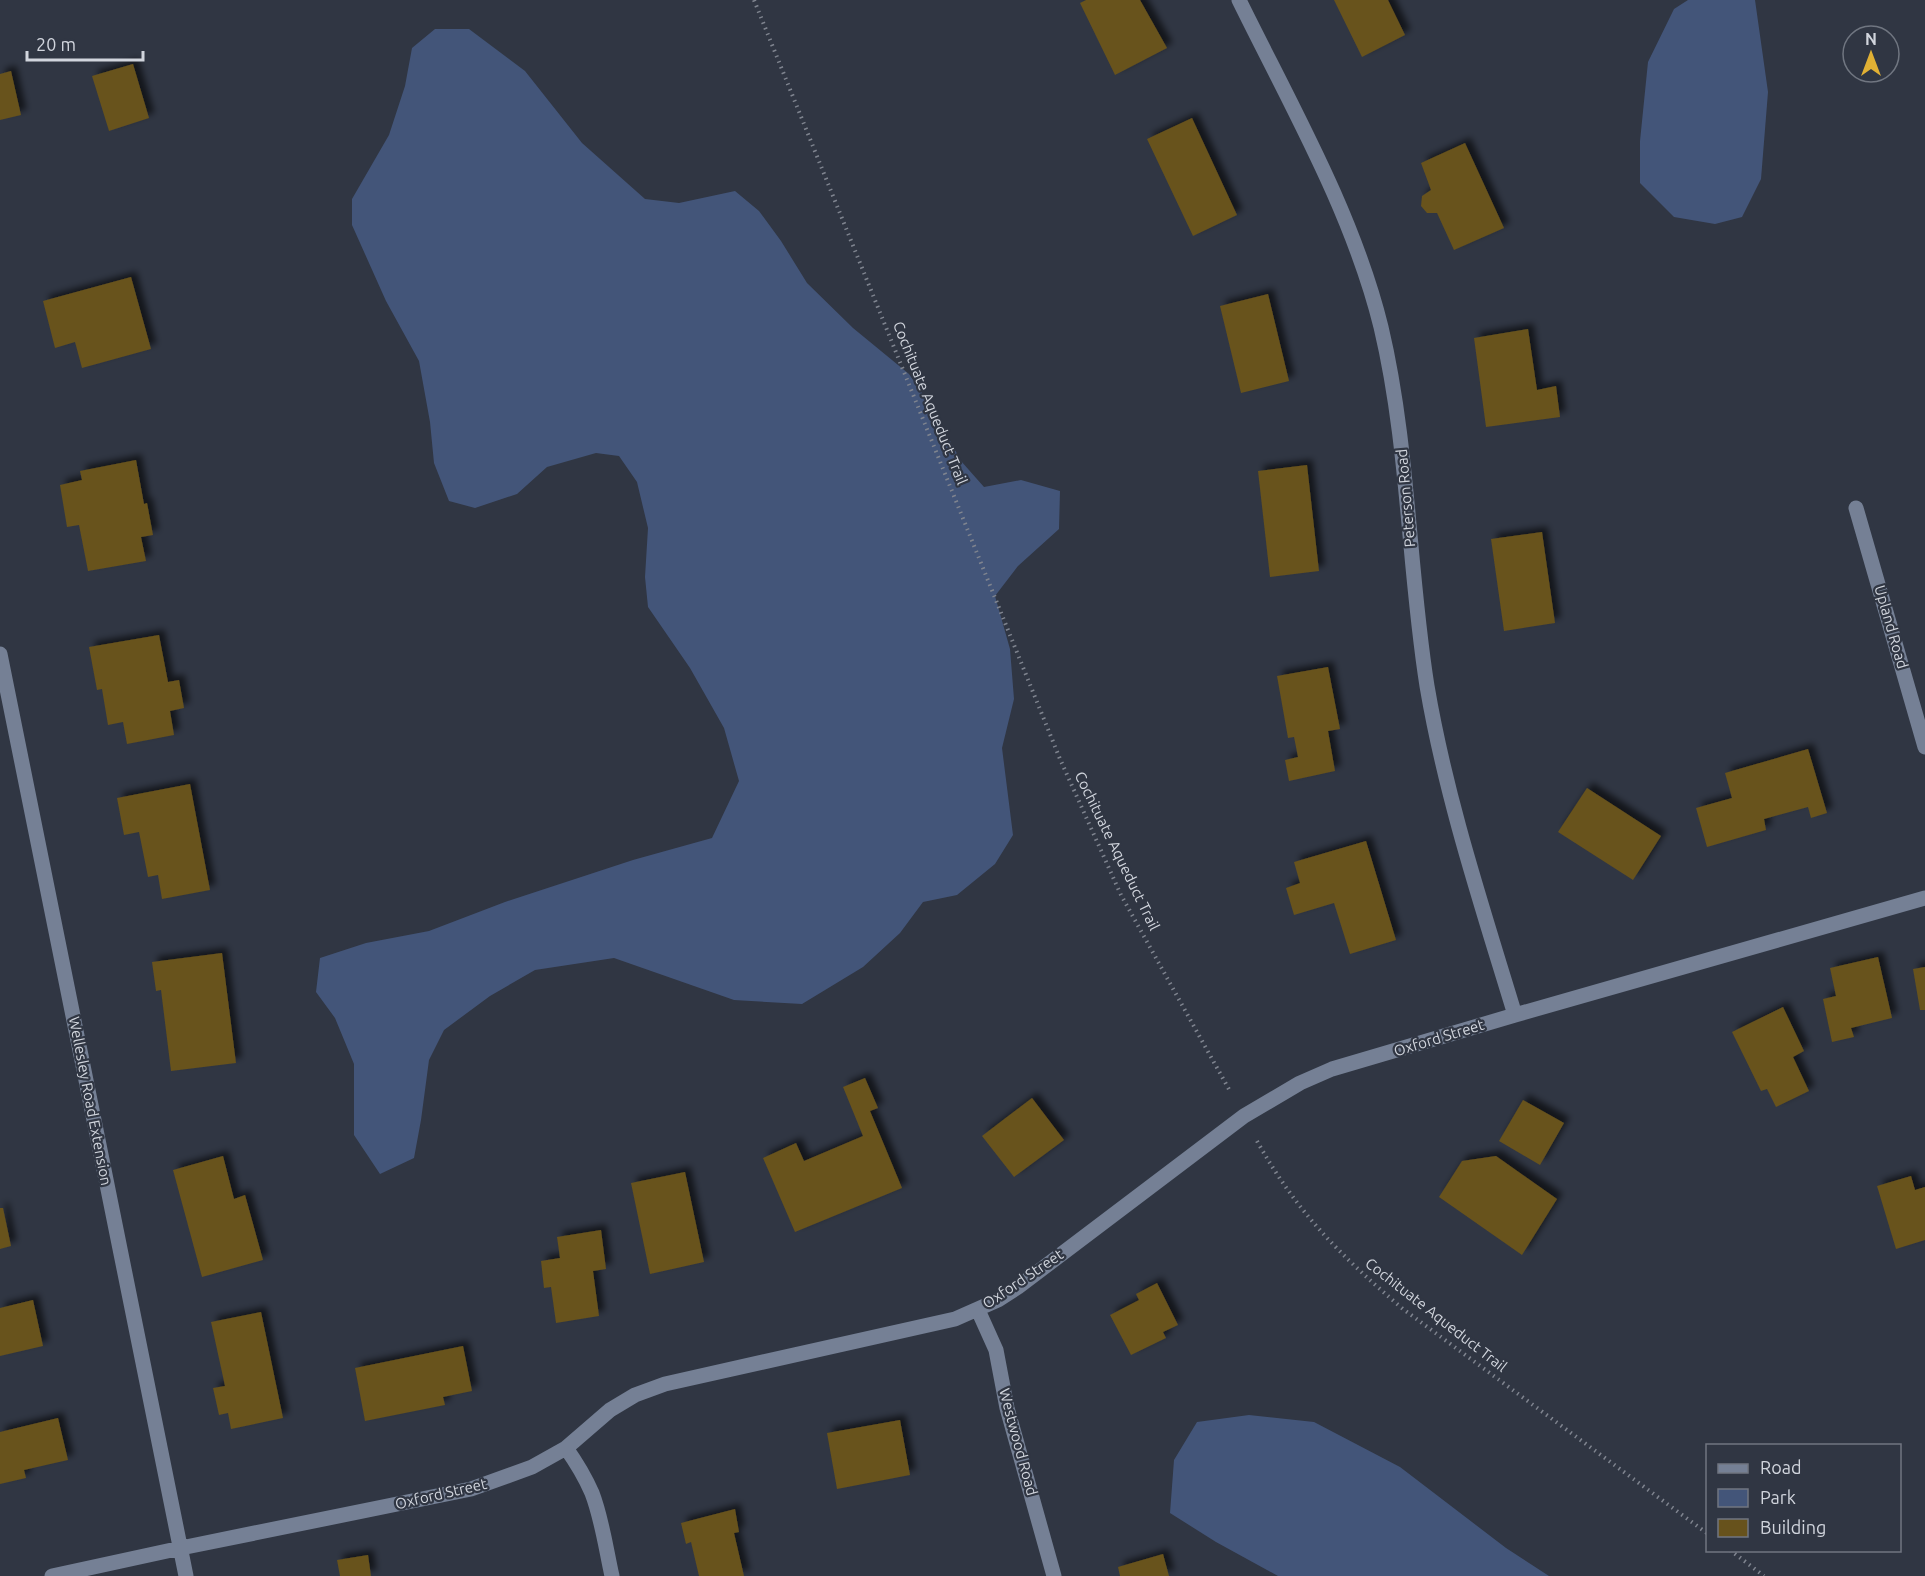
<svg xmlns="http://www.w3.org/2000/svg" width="1925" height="1576" font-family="Ubuntu,sans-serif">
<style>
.green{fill:#435579}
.building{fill:#67521c;filter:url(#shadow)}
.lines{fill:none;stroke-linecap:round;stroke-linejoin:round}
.path{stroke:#7f848f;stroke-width:4;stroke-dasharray:1.5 4.5;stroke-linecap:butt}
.minor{stroke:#758095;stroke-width:15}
.labels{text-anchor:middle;stroke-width:4.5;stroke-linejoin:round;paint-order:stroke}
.street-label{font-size:15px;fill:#d1d5dd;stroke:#303643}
</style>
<defs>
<filter id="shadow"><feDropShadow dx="5.5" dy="-5.5" stdDeviation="3" flood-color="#0009"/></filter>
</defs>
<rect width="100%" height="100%" fill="#303643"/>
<path class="green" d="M1688 0H1755L1768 92 1761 179 1742 217 1715 224 1674 217 1640 183V141L1648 62 1674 9Z
M435 29H469L525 71 582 143 645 199 679 203 735 191 759 211 781 241 807 283 853 328 909 374 932 408 961 461 984 487 1021 480 1060 491 1059 529 1018 566 995 596 1010 649 1014 699 1002 748 1013 835 995 864 957 895 923 902 900 933 863 967 802 1004 734 1000 614 958 535 970 490 996 444 1030 429 1060 421 1120 414 1158 380 1174 354 1135V1064L335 1018 316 992 320 958 366 943 429 931 505 902 633 860 712 838 739 781 724 728 690 668 648 607 645 577 648 528 637 482 619 456 596 453 547 467 517 494 475 508 449 501 434 463 430 422 419 361 386 301 352 225V199L389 135 405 86 412 48Z
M1249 1415 1314 1422 1400 1467 1506 1548 1549 1576H1278L1216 1542 1170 1513 1174 1460 1197 1422Z"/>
<path class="building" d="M1086 0H1140L1167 48 1115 75 1080 3Z
M1334 0H1388L1405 35 1362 57Z
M133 64 149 118 109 131 92 76Z
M11 71 21 115 0 120V74Z
M1192 118 1237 215 1193 236 1147 139Z
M1465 143 1504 228 1454 250 1437 213H1427L1421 206 1422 196 1431 190 1421 163Z
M131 277 151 349 82 368 75 342 55 348 43 301Z
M1268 294 1289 381 1241 393 1220 306Z
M1528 329 1537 390 1556 386 1560 417 1486 427 1474 338Z
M136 460 144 504 147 503 153 535 141 537 146 561 88 571 79 525 67 527 60 485 82 480 80 471Z
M1307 465 1319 571 1270 577 1258 471Z
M1542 532 1555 623 1504 631 1491 539Z
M159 635 168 682 179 680 184 708 170 711 174 735 127 744 123 722 108 725 102 689 97 690 89 647Z
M1328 667 1340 729 1328 731 1335 771 1289 781 1285 760 1298 757 1294 737 1288 738 1277 676Z
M1808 749 1827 813 1811 818 1808 807 1764 819 1766 830 1707 847 1696 808 1732 798 1725 773Z
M190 784 210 890 162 899 158 875 148 877 139 832 124 835 117 798Z
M1587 788 1661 836 1633 880 1558 832Z
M1366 841 1396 940 1350 954 1334 903 1294 915 1286 888 1300 883 1294 862Z
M222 953 236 1063 171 1071 161 990 156 991 152 962Z
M1878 957 1892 1018 1851 1028 1854 1037 1832 1042 1823 999 1836 996 1830 968Z
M1925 967V1010H1920L1913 969Z
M1783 1007 1804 1051 1793 1057 1809 1091 1776 1107 1767 1089 1761 1091 1732 1032Z
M865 1078 878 1108 870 1111 902 1188 795 1232 763 1158 796 1143 804 1161 863 1136 843 1087Z
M1032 1098 1064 1140 1014 1177 982 1136Z
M1523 1100 1564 1123 1540 1165 1499 1141Z
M223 1156 234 1199 245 1195 263 1260 202 1277 173 1170Z
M1496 1156 1557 1199 1522 1255 1439 1197 1462 1161Z
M685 1172 704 1262 650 1274 631 1183Z
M1911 1176 1915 1190 1925 1187V1240L1896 1249 1877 1186Z
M0 1208H3L11 1246 0 1249Z
M601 1230 606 1269 593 1271 599 1316 556 1323 551 1287 544 1288 541 1261 560 1258 557 1237Z
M1157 1283 1178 1325 1163 1332 1166 1338 1131 1355 1110 1315 1139 1300 1136 1294Z
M33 1300 43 1346 0 1356V1308Z
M261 1312 283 1418 231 1429 228 1413 219 1415 213 1388 225 1386 211 1322Z
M463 1346 472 1391 443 1397 445 1405 365 1421 355 1368Z
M58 1418 68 1460 24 1470 26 1478 0 1484V1432Z
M900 1420 910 1475 837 1489 827 1433Z
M735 1509 739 1532 734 1533 744 1576H699L691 1542 686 1544 681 1523Z
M1163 1554 1169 1576H1120L1118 1567Z
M368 1555 371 1576H340L337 1560Z"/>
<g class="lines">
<path class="path" d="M754 0 1060 759 1121 895 1231 1093
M1257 1141C1297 1213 1342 1257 1403 1309L1708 1534
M1730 1550 1764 1576"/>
<path class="minor" d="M1239 0C1290 104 1353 213 1381 327 1409 445 1408 567 1427 686 1446 798 1482 906 1515 1015
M1856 508 1925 747
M0 654 186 1576
M978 1310 996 1350 1007 1408 1054 1576
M566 1448C576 1462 585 1477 592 1493 602 1519 606 1549 612 1576
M52 1576 181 1548 471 1489 532 1467 566 1448 610 1410 635 1395 665 1384 955 1319 998 1300 1018 1287 1244 1116 1300 1083 1332 1069 1515 1015 1925 898"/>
</g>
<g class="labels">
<g class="street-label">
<text transform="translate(930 403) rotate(68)" y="5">Cochituate Aqueduct Trail</text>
<text transform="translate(1406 498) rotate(-95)" y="5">Peterson Road</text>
<text transform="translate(1891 627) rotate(74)" y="5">Upland Road</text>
<text transform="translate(1117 851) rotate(64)" y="5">Cochituate Aqueduct Trail</text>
<text transform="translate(1439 1038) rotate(-17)" y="5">Oxford Street</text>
<text transform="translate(90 1101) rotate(79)" y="5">Wellesley Road Extension</text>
<text transform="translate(1023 1279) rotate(-34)" y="5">Oxford Street</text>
<text transform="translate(1436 1315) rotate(38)" y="5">Cochituate Aqueduct Trail</text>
<text transform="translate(1018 1442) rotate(75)" y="5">Westwood Road</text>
<text transform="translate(441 1494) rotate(-13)" y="5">Oxford Street</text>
</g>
</g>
<rect x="1706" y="1444" width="195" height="108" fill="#303643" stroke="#707681" stroke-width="1.5"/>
<rect x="1718" y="1464" width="30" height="9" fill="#758095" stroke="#707681" stroke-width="1.5"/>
<text x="1760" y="1474" font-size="18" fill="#d1d5dd">Road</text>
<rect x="1718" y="1489" width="30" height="18" fill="#435579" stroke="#707681" stroke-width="1.5"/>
<text x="1760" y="1504" font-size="18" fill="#d1d5dd">Park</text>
<rect x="1718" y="1519" width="30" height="18" fill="#67521c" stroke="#707681" stroke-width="1.5"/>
<text x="1760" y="1534" font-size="18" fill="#d1d5dd">Building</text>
<g transform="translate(1871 54)"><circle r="28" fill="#303643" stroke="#707681" stroke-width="1.5"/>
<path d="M0-4.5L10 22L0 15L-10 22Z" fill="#e0b034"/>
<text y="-9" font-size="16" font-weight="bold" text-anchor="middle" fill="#d1d5dd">N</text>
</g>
<path d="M27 51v9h116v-9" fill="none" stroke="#d1d5dd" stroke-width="3"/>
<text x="36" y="51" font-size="18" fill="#d1d5dd" stroke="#303643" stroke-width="4.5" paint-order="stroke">20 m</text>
</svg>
